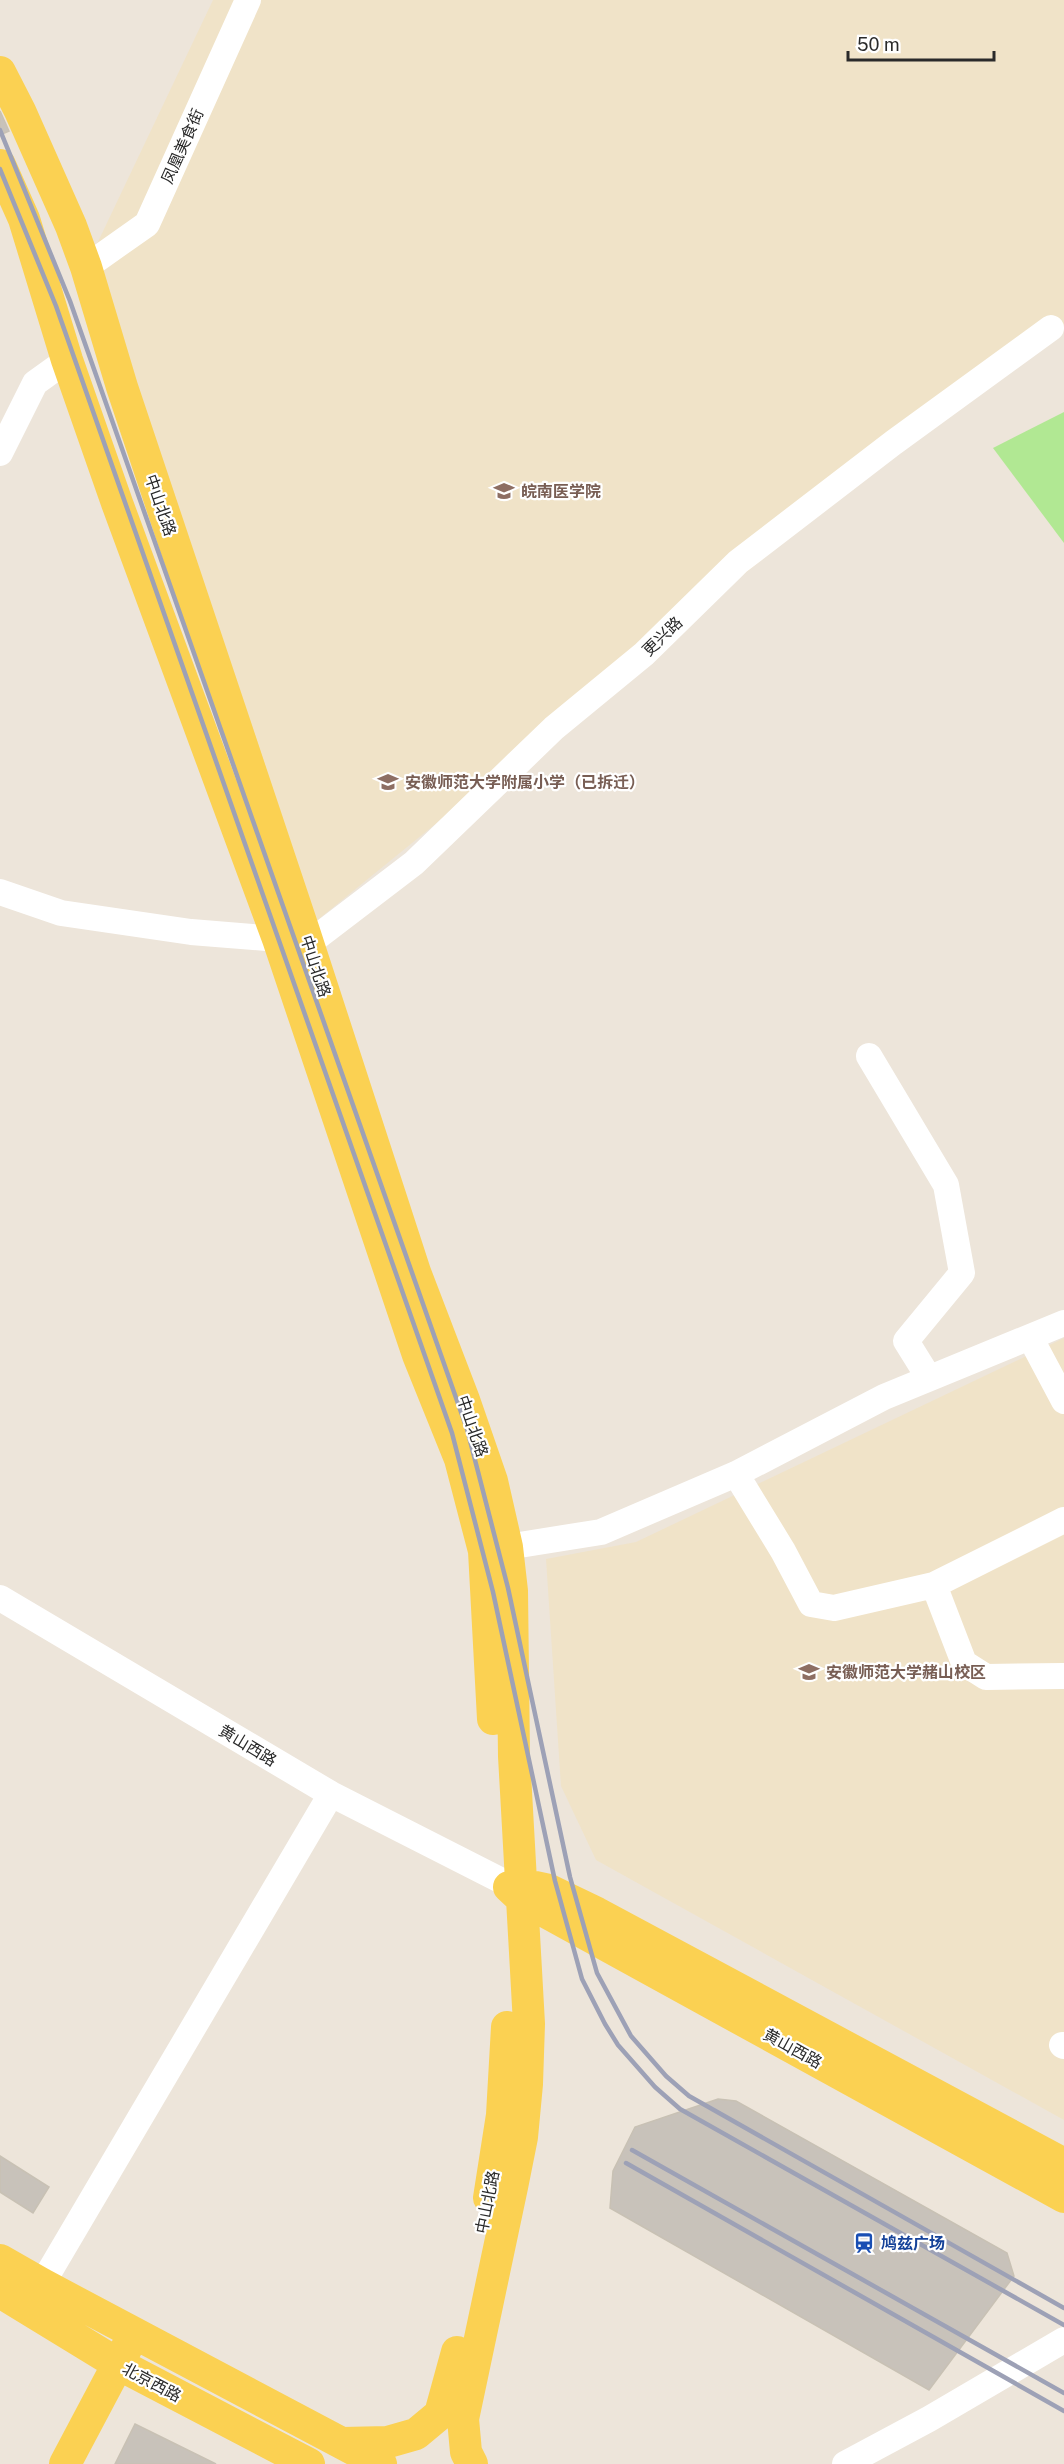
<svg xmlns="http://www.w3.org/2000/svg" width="1064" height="2464" font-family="'Public Sans','Noto Sans SC',sans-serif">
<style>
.education{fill:#f0e3c8}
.green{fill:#b1e893}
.building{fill:#c8c2ba;stroke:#c8c1b4;stroke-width:1.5}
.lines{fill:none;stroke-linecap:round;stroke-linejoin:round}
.minor{stroke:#fff;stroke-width:26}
.major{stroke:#fbd152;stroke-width:32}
.rail{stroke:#9da1b6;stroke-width:4.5}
.labels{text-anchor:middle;stroke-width:4.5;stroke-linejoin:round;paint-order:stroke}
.street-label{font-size:16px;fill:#2a2a2a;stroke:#fff}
.education-label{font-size:16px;font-weight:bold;fill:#785e54;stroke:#fff;text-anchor:start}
.transit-label{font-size:16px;font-weight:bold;fill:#164399;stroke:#fff;text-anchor:start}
</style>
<rect width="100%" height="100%" fill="#ede5da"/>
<path class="education" d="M213 0H1064V325L1051 329 644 654 304 931 86 267Z
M1064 1338V2120L596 1860 561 1786 546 1559 636 1542Z"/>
<path class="green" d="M1064 412V543L993 448Z"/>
<path class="building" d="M0 111 9 131 0 135Z
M718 2099 736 2101 1007 2253 1014 2276 929 2390 610 2208 613 2171 635 2127Z
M0 2156 49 2187 33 2213 0 2192Z
M135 2424 216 2464H115Z"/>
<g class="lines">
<path class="minor" d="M86 267 147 224 248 0
M0 453 35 383 67 360
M0 892 61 913 191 932 278 939
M292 951 308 944 414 863 554 728 644 654 738 562 893 443 1051 328
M869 1056 946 1185 962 1273 906 1341 929 1378
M1030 1337 1064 1401
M736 1474 783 1551 811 1604 834 1608 934 1585 964 1663 986 1677 1064 1676
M507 1547 601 1532 736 1474 884 1397 1064 1323
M934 1585 1064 1520
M0 1598 331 1794 502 1881
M1062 2045 1064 2046
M42 2284 331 1794
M845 2464 929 2419 1064 2340"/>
<path class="major" d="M0 72 20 111 71 226 86 267 122 387 304 931 415 1272 464 1400 492 1481 507 1547 512 1591 514 1756 529 2024 527 2084 522 2137 512 2187 463 2419 466 2452 472 2464
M0 165 24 219 67 360 117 503 278 939 418 1355 460 1459 484 1551 493 1719
M509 1887 522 1899 1064 2197
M535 1887 549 1890 597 1913 1064 2164
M489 2198 502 2115 507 2027
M0 2260 42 2284 381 2464
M0 2292 118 2364 309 2464
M342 2443 388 2442 416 2434 440 2414 457 2352
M65 2464 127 2347"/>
<path class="rail" d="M0 130 70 301 467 1429 508 1588 570 1877 597 1973 631 2036 666 2076 689 2096 1064 2308
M0 169 56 306 452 1433 493 1592 555 1881 582 1979 605 2024 618 2045 655 2087 680 2109 1064 2325
M632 2150 1064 2393
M626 2163 1064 2411"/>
</g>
<defs>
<g id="university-bare" transform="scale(1.62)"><path d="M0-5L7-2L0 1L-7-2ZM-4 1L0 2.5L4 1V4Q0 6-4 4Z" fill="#8d6e63" stroke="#fff" stroke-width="2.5" paint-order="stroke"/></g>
<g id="school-bare" transform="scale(1.62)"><path d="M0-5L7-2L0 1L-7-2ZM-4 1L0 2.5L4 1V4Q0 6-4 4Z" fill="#8d6e63" stroke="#fff" stroke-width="2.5" paint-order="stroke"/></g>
<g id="station-bare" transform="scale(1.62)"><path d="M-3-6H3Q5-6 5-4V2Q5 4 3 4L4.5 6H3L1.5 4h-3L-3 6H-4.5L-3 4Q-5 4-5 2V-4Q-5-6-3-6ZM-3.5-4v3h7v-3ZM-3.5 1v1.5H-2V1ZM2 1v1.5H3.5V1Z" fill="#1a4fb4" stroke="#fff" stroke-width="2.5" paint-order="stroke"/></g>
</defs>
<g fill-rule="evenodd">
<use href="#university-bare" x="504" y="491"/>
<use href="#school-bare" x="388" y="782"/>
<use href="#university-bare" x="809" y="1672"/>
<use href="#station-bare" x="864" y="2243"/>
</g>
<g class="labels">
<g class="street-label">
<text transform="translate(182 146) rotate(-66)" y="6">凤凰美食街</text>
<text transform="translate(161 505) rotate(71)" y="6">中山北路</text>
<text transform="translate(662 636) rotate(-44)" y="6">更兴路</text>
<text transform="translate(316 966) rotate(72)" y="6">中山北路</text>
<text transform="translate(473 1426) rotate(71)" y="6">中山北路</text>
<text transform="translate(248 1745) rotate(31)" y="6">黄山西路</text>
<text transform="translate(793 2048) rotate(29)" y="6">黄山西路</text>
<text transform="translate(487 2202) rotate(-79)" y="6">中山北路</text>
<text transform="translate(152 2382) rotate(28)" y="6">北京西路</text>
</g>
<g class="education-label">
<text x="521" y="497">皖南医学院</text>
<text x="405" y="788">安徽师范大学附属小学（已拆迁）</text>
<text x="826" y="1678">安徽师范大学赭山校区</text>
</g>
<g class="transit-label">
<text x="881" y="2249">鸠兹广场</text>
</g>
</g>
<path d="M848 51v9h146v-9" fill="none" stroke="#2a2a2a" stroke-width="3"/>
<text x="857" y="51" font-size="18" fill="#2a2a2a" stroke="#ffffff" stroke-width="4.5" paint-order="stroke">50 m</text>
</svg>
